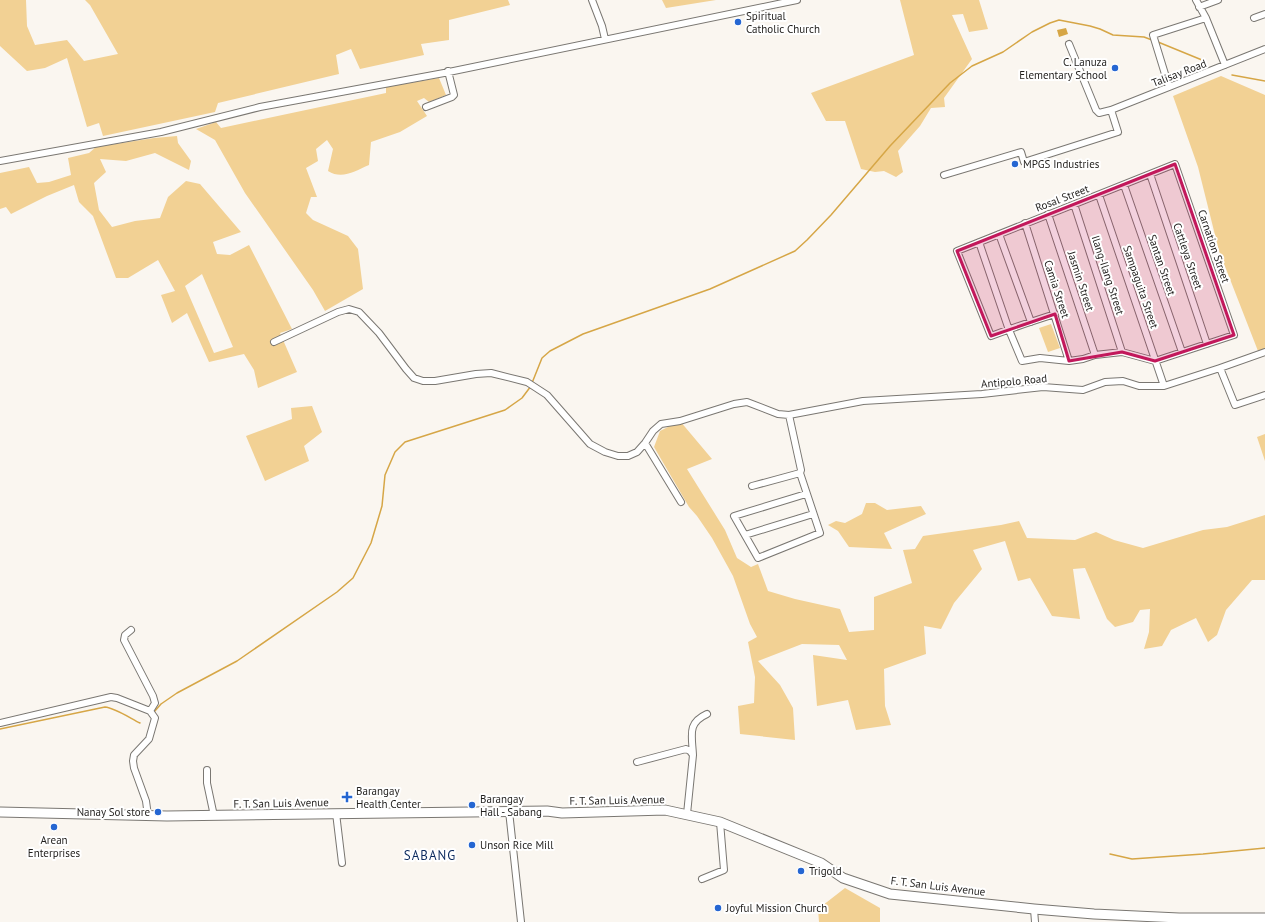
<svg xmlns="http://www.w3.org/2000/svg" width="1265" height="922" font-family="'PT Sans',sans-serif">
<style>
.green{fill:#f2d194;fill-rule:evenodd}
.water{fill:#d6a646}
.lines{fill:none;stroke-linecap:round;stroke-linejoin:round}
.stream{stroke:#d6a646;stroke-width:1.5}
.street-casing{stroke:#7a7772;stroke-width:8}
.secondary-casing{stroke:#7a7772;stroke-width:11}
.street{stroke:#fff;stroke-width:6}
.secondary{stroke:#fff;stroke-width:9}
.marked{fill:#c2185b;fill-opacity:0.2;stroke:#c2185b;stroke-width:3;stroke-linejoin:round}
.poi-dot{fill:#2566d2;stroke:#fff;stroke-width:1.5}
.labels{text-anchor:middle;stroke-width:4;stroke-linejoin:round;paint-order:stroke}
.poi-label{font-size:11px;fill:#211f1d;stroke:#fff;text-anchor:start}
.street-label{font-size:11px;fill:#211f1d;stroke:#fff}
.quarter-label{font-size:13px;letter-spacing:1px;fill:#0a295d;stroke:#fff}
</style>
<rect width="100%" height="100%" fill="#faf6f0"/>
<path class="green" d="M0 0H26L27 26 35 45 67 40 84 61 118 54 90 5 85 0H508L510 5 449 20V40L421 44 424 55 360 69 351 49 336 55 339 74 218 103 215 112 103 136 99 123 87 127 67 58 45 68 27 71 0 46Z
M662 0H716L666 8Z
M900 0H979L988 29 969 32 963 14 952 15 972 59 944 98 945 107 931 108 920 126 898 151 903 172 896 177 884 171 875 172 861 169 845 121H826L811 93 914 55Z
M1221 76 1265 95V349L1258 351 1219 251 1198 167 1173 96Z
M439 78 446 95 429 102 424 98 417 101 427 116 400 132 371 142 369 165C355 171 342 180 328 171L333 149 327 140 316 149 318 161 306 168 317 197H311L306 213 313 220 348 236 358 249 363 289 325 311 313 290 245 193 215 140 196 129 216 122 221 128 386 93V87Z
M177 136 178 143 191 161 189 170 155 153 126 161 100 159 106 172 94 183 99 210 112 227 135 221 160 218 168 197 186 181 200 184 241 232 213 242 217 254 230 255 249 245 292 329 280 333 297 372 258 388 254 370 244 354 209 362 187 313 172 323 161 295 175 291 158 260 128 278H116L93 216 79 202 74 185 47 196 11 214 6 207 0 209V173L29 167 37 183 49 182 71 175 68 158 89 153 96 147 154 138ZM202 274 233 347 214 353 185 286Z
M1051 324 1060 348 1048 352 1039 328Z
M312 406 322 432 304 446 309 461 265 481 246 436 292 419 291 408Z
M680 421 712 459 687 469 725 530 737 558 751 567 758 564 768 591 795 599 840 609 849 632 874 630V597L912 583 903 550 915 549 923 536 1001 525 1019 521 1027 538 1075 540 1096 532 1114 540 1143 548 1203 530 1227 527 1265 515V580H1252L1226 610 1217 635 1208 642 1196 618 1171 630 1162 646 1144 649 1149 632 1150 609 1140 610 1133 622 1115 627 1107 619 1085 568 1073 569 1080 619 1052 616 1030 578 1018 581 1005 541 973 550 982 569 954 603 941 629 924 626 926 654 884 669 885 706 891 725 856 730 848 700 817 706 813 655 847 660 839 645 802 644 758 661 780 685 793 708 795 740 740 734 738 706 754 703 755 677 748 642 757 637 750 624 733 576 712 538 697 516 689 507 654 447 660 431Z
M1265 434V461L1257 437Z
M866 503H875L887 510 921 506 926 514 884 533 892 549 849 547 838 531 828 525 836 521 845 523 862 514Z
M845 888 880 908V922H819L818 909Z"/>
<path class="water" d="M1066 28 1068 34 1059 37 1057 30Z"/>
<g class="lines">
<path class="stream" d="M1158 42 1202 60
M1232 75 1265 81
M532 383 542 358 550 351 583 334 710 289 795 251 807 240 831 215 890 146 950 83 972 66 1003 52 1032 32 1050 23 1059 20 1090 26 1100 29 1113 35 1144 37 1152 40
M154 712 161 704 177 693 237 661 337 592 353 578 371 543 382 506 385 475 395 452 405 442 505 410 522 398 531 386
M0 729 105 707C115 708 130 718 140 723
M1110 854 1132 859 1203 854 1265 848"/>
<g class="street-casing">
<path id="street" d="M592 0 602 26 605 39
M1196 0 1206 18 1225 65
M1199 7 1218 0
M1254 18 1265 14
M1069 44 1096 110 1099 113 1111 110 1265 49
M1169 87 1153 35 1206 18
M426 107 452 97 454 95 448 71
M0 161 161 132 260 107 444 73 797 0
M1150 174 1207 344
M944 175 1021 152 1024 162 1118 132 1111 110
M1124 185 1182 352
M1099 195 1164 386
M1074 204 1122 352
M1048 214 1095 355
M1025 223 1069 361
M999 234 1031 322
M979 242 1009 330 1022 361 1040 358 1069 361 1083 359 1095 355 1122 352 1155 361 1234 335 1175 164C1102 193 1029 222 957 251L991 336C1012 328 1033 321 1055 314
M274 342 338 312 349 309 359 312 379 333 406 369 414 378 423 381H435L476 374 491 373 527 382 547 395 590 444 605 452 618 456H628L637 452 645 443 653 431 661 424 680 421 734 404 747 402 778 414 789 415 863 401 982 394 1043 387 1083 390 1105 382 1123 381 1139 386H1164L1220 368 1265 352
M1220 368 1235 405 1265 395
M645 443 681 502
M800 473 820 533 758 558 734 516 806 494
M752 486 800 473 801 470 789 415
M745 535 813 514
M131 630 125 635 124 640 153 696 155 703 150 711
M0 723 111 697 117 698 150 711 155 718 149 739 134 755 133 761 134 768 146 801 148 816
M693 755C692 735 687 723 707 714
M637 762 686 749 690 751 693 755 687 814
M207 770V783L214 816
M509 811 521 922
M336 813 342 863
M702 879 724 870 720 822
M1034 909 1035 922"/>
</g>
<g class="secondary-casing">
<path id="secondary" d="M0 812 167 816 547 811 562 813 665 810 720 822 821 863 843 878 890 894 1034 909 1094 914 1179 918H1265"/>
</g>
<use href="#street" class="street"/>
<use href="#secondary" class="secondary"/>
</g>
<path class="marked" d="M1175 164 1234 335 1155 361 1122 352 1069 361 1055 314 991 336 957 251Z"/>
<g class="poi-dot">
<circle cx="738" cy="22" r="4"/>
<circle cx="1115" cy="68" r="4"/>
<circle cx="1015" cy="164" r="4"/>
<path d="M345 791h4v4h4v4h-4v4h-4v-4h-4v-4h4z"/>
<circle cx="472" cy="805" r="4"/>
<circle cx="158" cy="812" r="4"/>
<circle cx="54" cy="827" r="4"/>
<circle cx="472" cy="845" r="4"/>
<circle cx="801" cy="871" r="4"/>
<circle cx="718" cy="908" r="4"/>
</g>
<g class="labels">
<g class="poi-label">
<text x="746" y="20">Spiritual<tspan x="746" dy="13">Catholic Church</tspan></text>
<text x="1107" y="66" text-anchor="end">C. Lanuza<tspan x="1107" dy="13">Elementary School</tspan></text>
<text x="1023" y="168">MPGS Industries</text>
<text x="356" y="795">Barangay<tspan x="356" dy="13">Health Center</tspan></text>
<text x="480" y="803">Barangay<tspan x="480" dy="13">Hall - Sabang</tspan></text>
<text x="150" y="816" text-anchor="end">Nanay Sol store</text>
<text x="54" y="844" text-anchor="middle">Arean<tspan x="54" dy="13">Enterprises</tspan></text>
<text x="480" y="849">Unson Rice Mill</text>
<text x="809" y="875">Trigold</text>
<text x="726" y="912">Joyful Mission Church</text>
</g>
<g class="street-label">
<text transform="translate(1179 73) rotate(-21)" y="4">Talisay Road</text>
<text transform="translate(1062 198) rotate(-21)" y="4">Rosal Street</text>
<text transform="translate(1214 246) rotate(71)" y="4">Carnation Street</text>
<text transform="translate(1188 256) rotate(71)" y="4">Cattleya Street</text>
<text transform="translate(1162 265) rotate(71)" y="4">Santan Street</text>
<text transform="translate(1108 275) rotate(72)" y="4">Ilang-Ilang Street</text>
<text transform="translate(1081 281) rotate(72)" y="4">Jasmin Street</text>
<text transform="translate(1141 287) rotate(71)" y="4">Sampaguita Street</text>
<text transform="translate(1057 289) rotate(72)" y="4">Camia Street</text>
<text transform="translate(1014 381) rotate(-5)" y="4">Antipolo Road</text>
<text transform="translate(617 800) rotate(-1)" y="4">F. T. San Luis Avenue</text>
<text transform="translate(281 803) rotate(-1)" y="4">F. T. San Luis Avenue</text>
<text transform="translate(938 886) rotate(7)" y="4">F. T. San Luis Avenue</text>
</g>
<g class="quarter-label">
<text x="430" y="860">SABANG</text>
</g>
</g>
</svg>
